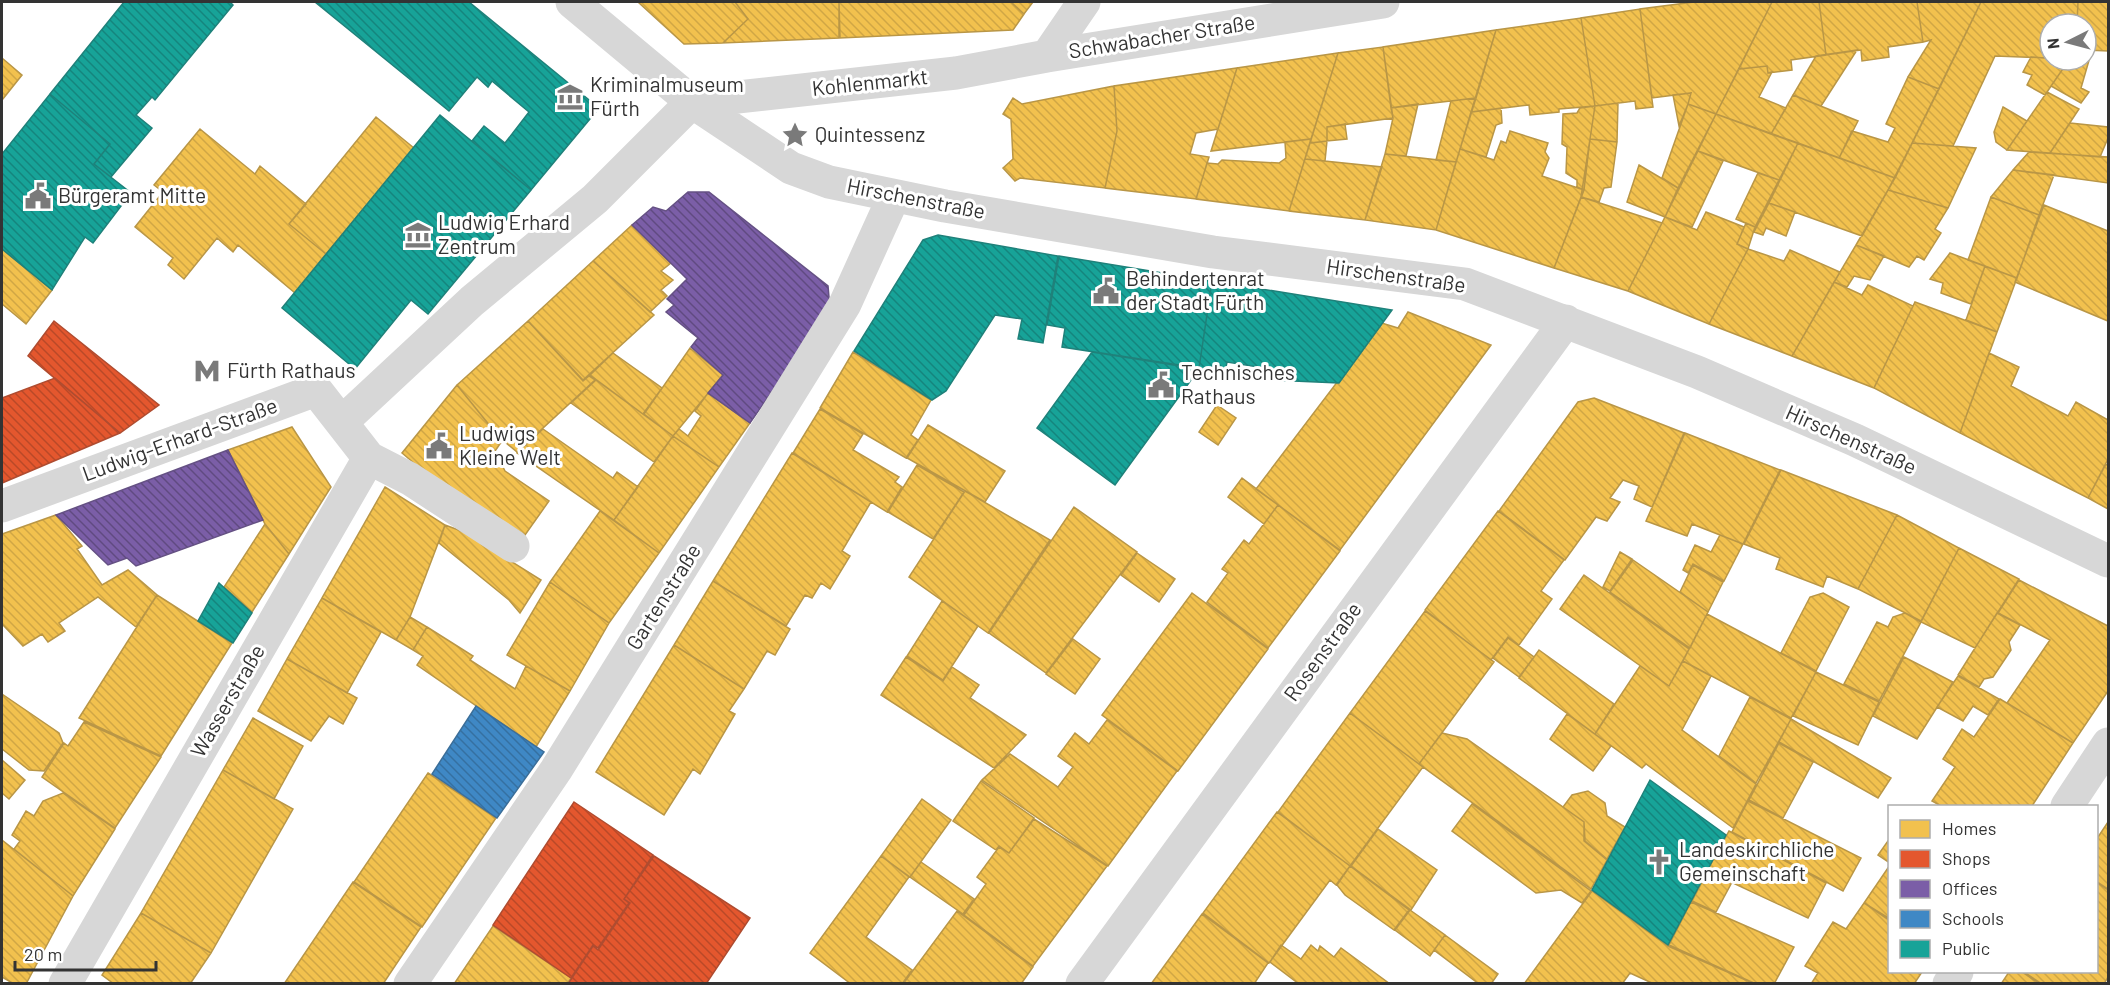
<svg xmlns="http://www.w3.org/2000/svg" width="2110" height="985" font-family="Barlow,sans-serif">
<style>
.homes{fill:url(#homes-back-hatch);stroke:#b99646;stroke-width:1.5}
.shops{fill:url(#shops-back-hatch);stroke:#af4c30;stroke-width:1.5}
.offices{fill:url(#offices-back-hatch);stroke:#655184;stroke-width:1.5}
.schools{fill:url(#schools-back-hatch);stroke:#3b6e99;stroke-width:1.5}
.public{fill:url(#public-back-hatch);stroke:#1f817a;stroke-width:1.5}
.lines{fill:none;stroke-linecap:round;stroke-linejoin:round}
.minor{stroke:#d7d7d7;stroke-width:33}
.labels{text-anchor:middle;stroke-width:6;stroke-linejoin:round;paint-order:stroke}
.street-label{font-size:21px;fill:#333;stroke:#fff}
.poi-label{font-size:21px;fill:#333;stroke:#fff;text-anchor:start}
</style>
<defs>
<pattern id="homes-back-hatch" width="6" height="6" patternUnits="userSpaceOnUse" patternTransform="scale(1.5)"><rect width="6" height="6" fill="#f2c14e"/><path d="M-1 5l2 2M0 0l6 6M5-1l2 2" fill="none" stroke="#d0a645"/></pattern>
<pattern id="shops-back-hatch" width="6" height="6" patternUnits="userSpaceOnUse" patternTransform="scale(1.5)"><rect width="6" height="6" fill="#e4572e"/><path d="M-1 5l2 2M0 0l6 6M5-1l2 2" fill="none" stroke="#b94928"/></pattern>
<pattern id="offices-back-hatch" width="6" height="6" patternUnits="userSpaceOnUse" patternTransform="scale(1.5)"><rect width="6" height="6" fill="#7b5ea7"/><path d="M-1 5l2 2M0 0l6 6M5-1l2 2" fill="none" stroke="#604a81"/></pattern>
<pattern id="schools-back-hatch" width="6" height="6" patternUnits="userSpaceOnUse" patternTransform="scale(1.5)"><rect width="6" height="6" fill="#3f88c5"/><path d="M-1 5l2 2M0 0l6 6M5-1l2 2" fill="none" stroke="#3570a1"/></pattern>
<pattern id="public-back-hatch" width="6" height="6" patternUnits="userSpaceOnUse" patternTransform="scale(1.5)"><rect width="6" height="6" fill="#17a398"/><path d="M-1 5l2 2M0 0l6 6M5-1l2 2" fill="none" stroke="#15857d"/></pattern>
</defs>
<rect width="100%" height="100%" fill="#fff"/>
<path class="homes" d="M638 2H735L748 19 723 43 684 44Z
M735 2H839V38L723 43 748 19Z
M839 2H1011L1024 14 1013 30 840 38Z
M1011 2H1033L1024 14Z
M1694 2H1772L1716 114 1688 104 1691 93 1652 98 1640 9Z
M1772 2H1819L1826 55 1791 60 1792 70 1768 73 1767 66 1739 69Z
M1819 2H1917L1923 42 1888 47 1889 57 1862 61 1861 50 1826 55Z
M1917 2H1981L1939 89 1908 77 1931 40 1923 42Z
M1981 2H2078L2077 24H2050V58L1995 56 1953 146 1912 143Z
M2078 2H2108V51L2086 50V24H2077Z
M1640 9 1653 107 1636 109 1635 101 1595 106 1581 18Z
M1581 18 1595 106 1559 109V112L1530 115 1529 105 1471 112 1496 30Z
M1496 30 1476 98 1391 108 1383 47Z
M1383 47 1393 118 1327 127V141L1310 143 1338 53Z
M1857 50 1821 106 1793 95 1816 56Z
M2086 50H2092L2081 88 2089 92 2081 103 2051 86 2069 60H2086Z
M1338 53 1311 139 1211 151 1237 68Z
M2031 57 2069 60 2045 95 2027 85 2032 75 2023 72Z
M2 58 22 75 2 100Z
M1767 66 1768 73 1772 72 1759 97 1786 108 1771 134 1716 114 1739 69Z
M1237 68 1218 129 1196 133 1190 154 1209 157 1196 199 1105 188 1117 131 1114 86Z
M1908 77 1939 89 1895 178 1839 158 1852 131 1888 142 1895 128 1886 124Z
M1114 86 1117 131 1105 188 1020 178 1015 181 1003 168 1013 159 1011 119 1003 114 1013 98 1022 104Z
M2047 92 2079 109 2050 153 2007 150Z
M1691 93 1688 104 1679 126 1673 95Z
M1793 95 1858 121 1839 158 1771 134Z
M1476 98 1456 162 1436 160 1451 101Z
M1618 103 1617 142 1590 139 1595 106Z
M1418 104 1406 156 1385 154 1393 118 1391 108Z
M1688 104 1716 114 1678 188 1662 178Z
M1595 106 1590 139 1584 190 1577 187V180L1566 173 1567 147 1562 144 1563 114 1577 113 1580 108Z
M2003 107 2027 121 2007 150 1996 142 1994 132Z
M1501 108 1502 123 1496 125 1486 157 1460 149 1471 112Z
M1716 114 1798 143 1779 180 1698 151Z
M376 117 414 148 326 254 289 224Z
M2070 123 2108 127V138L2100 157 2050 153Z
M1345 124 1347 139 1327 141V127Z
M200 129 255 174 260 166 306 204 289 224 326 254 295 293 238 245 233 252 217 238 184 279 168 265 173 258 135 227 163 192 154 185Z
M1510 131 1548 143 1545 152 1549 158 1542 176 1584 190 1554 268 1436 230 1460 149 1494 160 1501 141 1506 143Z
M1311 139 1289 211 1196 199 1207 163 1218 164 1222 160 1279 163 1286 158 1285 142Z
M1590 139 1617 142 1611 187 1604 188 1599 202 1581 197Z
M1327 141 1325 161 1305 159 1310 143Z
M1798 143 1895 178 1862 236 1769 203Z
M1912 143 1976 148 1948 208 1888 190Z
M1698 151 1723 161 1692 227 1665 217Z
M2029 152 2108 157V183L2013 170Z
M1385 154 1456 162 1436 230 1365 220Z
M1305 159 1382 167 1365 220 1289 211Z
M1639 165 1678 188 1665 217 1627 202Z
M2013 170 2054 175 2039 215 1991 197Z
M1758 173 1779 180 1755 227 1736 219Z
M1888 190 1948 208 1935 229 1941 233 1924 260 1917 256 1909 267 1856 245Z
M1581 197 1662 223 1628 291 1554 268Z
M1991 197 2039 215 2017 278 1968 260Z
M1769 203 1795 212 1786 236 1766 228 1763 235 1754 232Z
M2044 205 2108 231V321L2015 282Z
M1706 212 1744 227 1737 244 1748 249 1709 324 1628 291 1665 217 1697 230Z
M1746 223 1755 227 1748 249 1737 244Z
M632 225 671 263 661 271 673 280 661 290 667 296 650 312 593 261Z
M1856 245 1884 256 1870 280 1854 276 1847 287 1834 282Z
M2 249 52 290 26 324 2 304Z
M1748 249 1784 261 1790 250 1840 272 1792 356 1709 324Z
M1950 253 1985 266 1971 304 1941 293 1943 283 1930 279Z
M593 261 654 315 583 380 528 321Z
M1985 266 2017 278 1997 332 1966 320Z
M1834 282 1862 295 1868 285 1913 306 1874 388 1792 356Z
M1915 302 1997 332 1960 433 1874 388Z
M1408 312 1491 345 1340 550 1256 489 1382 323 1398 328Z
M528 321 583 381 589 376 595 380 517 452 499 437 457 385Z
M690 348 723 375 673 436 644 414Z
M853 352 931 400 911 435 918 440 906 458 820 408Z
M613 353 662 388 643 414 590 375Z
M1989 353 2019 367 2011 386 2068 416 2076 402 2108 420V459L2088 498 1960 433Z
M596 380 673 436 654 462 571 403Z
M457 385 502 441 495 451 505 471 549 501 525 535 436 482 402 453Z
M708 393 750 423 719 467 673 436 679 429 688 436 701 416 695 411Z
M1594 398 1684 433 1652 507 1634 499 1639 486 1623 480 1610 498 1620 502 1607 521 1596 517 1565 560 1499 511 1578 402Z
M1217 405 1236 418 1218 445 1199 432Z
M820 409 863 434 853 450 899 477 895 482 902 487 887 512 793 453Z
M928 425 1005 471 985 502 907 458Z
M292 427 331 487 289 554 265 524 228 450Z
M543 429 613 478 617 472 638 487 614 520 517 453Z
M1685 433 1780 470 1743 544 1692 524 1687 536 1646 521Z
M673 436 719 467 659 553 614 520Z
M792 453 871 502 842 551 850 556 830 589 821 583 812 598 805 595 786 626 713 581Z
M2106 464 2108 466V509L2088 498Z
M917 465 964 492 933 539 888 512Z
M1781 470 1897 515 1858 589 1827 576 1823 587 1776 569 1780 558 1744 544Z
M1242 478 1278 505 1264 524 1228 497Z
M385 487 445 525 410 617 396 640 322 598Z
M965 491 1050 540 988 633 909 577Z
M1278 505 1340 551 1268 648 1207 602 1228 573 1222 569 1244 540 1249 544Z
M1074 507 1137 552 1046 673 989 633Z
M600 511 659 553 609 623 550 582Z
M1498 511 1564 560 1541 591 1552 599 1519 645 1508 637 1491 660 1425 610Z
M56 515 82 546 77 549 102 585 128 570 157 595 136 627 98 597 59 623 65 631 48 642 42 634 23 646 2 624V534Z
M1897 515 1959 548 1921 621 1858 589Z
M265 524 289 554 252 612 224 587Z
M445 525 464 532 541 580 520 613 509 600 439 543Z
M1720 535 1743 544 1724 581 1693 564 1688 573 1683 570 1695 545 1711 552Z
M1959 548 2019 579 1975 648 1921 622Z
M1620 552 1632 559 1610 591 1603 587Z
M1137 553 1175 579 1159 602 1121 575Z
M1633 560 1708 612 1690 648 1610 592Z
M1693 565 1723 582 1708 612 1680 592Z
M1584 575 1689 649 1669 686 1560 609Z
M2019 580 2108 626V691L2073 743 2007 703 2050 640 1998 613Z
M713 581 790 629 775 655 767 651 744 689 674 645Z
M550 582 609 623 570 691 507 655Z
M1192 593 1268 649 1178 771 1102 715Z
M1823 593 1849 607 1816 671 1781 653 1810 597Z
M157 595 232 643 161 756 79 718Z
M322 598 381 632 347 693 287 659Z
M942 601 978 626 943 680 907 656Z
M1425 611 1494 662 1419 764 1350 713Z
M1905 613 1921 622 1879 701 1844 684 1877 622 1888 627 1893 617Z
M1997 613 2020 625 2009 642 2011 650 1993 677 1984 679 1979 687 1958 675Z
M1707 614 1816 672 1791 718 1683 661Z
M410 617 427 627 413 650 396 640Z
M427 627 473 656 470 660 515 689 526 666 570 691 536 747 417 665 423 656 413 650Z
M1508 638 1534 657 1519 677 1493 658Z
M1073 639 1100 659 1075 694 1046 674Z
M674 645 744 689 729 711 735 714 700 774 693 769 664 815 596 772Z
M1539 650 1614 704 1595 734 1519 678Z
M906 657 943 681 952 667 979 685 970 698 1026 735 994 768 881 695Z
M1904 657 1953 682 1917 739 1873 716Z
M287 659 357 698 343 724 329 716 311 741 258 711Z
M1683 661 1711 676 1682 730 1756 784 1733 828 1646 764 1642 768 1595 734 1640 666 1669 686Z
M1816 672 1879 702 1858 745 1793 716Z
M1958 676 1999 699 1988 715 1973 706 1963 721 1937 707Z
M2 694 59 733 63 743 44 771 29 770 2 749Z
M1750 697 1791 719 1756 783 1719 756Z
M2000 699 2073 743 2032 806H1941L1932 801 1955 767 1943 759 1962 729 1974 737Z
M1350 713 1423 767 1350 866 1278 812Z
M1567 714 1611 746 1593 771 1550 739Z
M253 718 303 746 274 799 223 770Z
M1791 719 1891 778 1878 798 1779 742Z
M1107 720 1177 771 1108 866 982 780 1010 754 1058 787 1073 767 1058 756 1075 733 1089 744Z
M84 722 161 757 115 828 42 777 64 743 68 746Z
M1442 733 1467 739 1584 822V841L1607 860 1591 889 1419 764Z
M1779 743 1813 762 1783 818 1749 800Z
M2 760 25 780 9 799 2 793Z
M223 770 293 809 211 953 141 913Z
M428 773 496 818 422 927 354 882Z
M981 781 1034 818 1009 853 999 846 996 850 953 821Z
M1588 791 1605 803 1607 816 1625 827 1607 859 1585 841 1584 822 1563 807 1572 795Z
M63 793 115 829 73 896 14 849 20 841 12 835 26 811 34 816 43 801Z
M922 799 951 820 910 877 881 856Z
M1748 801 1861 858 1843 891 1732 832Z
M1472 804 1591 891 1582 903 1561 890 1536 893 1452 831Z
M1277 812 1350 866 1336 885 1330 880 1269 963 1203 913Z
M1034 819 1107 866 1033 966 964 915 986 884 977 877 999 847 1009 853Z
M2108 822V889L2096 881V840Z
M1378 829 1437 870 1411 910 1351 866Z
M1729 831 1826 883 1808 918 1707 871Z
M1890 838V863L1878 855Z
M2 840 73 896 26 984H14L2 977Z
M881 856 909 877 866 937 912 970 902 984H851L810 953Z
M921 862 974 899 963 914 910 877Z
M1890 865V919L1864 903Z
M1350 866 1409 910 1394 930 1345 895 1337 885Z
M1708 871 1732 882 1716 912 1692 901Z
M353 882 421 927 383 984H284Z
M2096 882 2108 890V977L2104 984H2042L2024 972H2096Z
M1592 891 1668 946 1755 984H1654L1630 973 1622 984H1524Z
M1691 902 1794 947 1774 984H1756L1669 945Z
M1864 903 1890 921V972H1922L1914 984H1811L1818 973 1805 966 1833 922 1846 929Z
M1410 910 1445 935 1430 956 1395 930Z
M957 911 1033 967 1021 984H903Z
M141 913 211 953 190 984H114L102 975Z
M1202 914 1268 963 1254 984H1151Z
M493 926 571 978 567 984H454Z
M1445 935 1498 974 1491 984H1479L1434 950Z
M1281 945 1301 959 1311 945 1318 951 1320 946 1334 957 1341 948 1390 984H1299L1270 962Z
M2009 972H2022L2040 984H2001Z"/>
<path class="shops" d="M54 321 159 405 120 433 28 356Z
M55 378 120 433 2 483V398Z
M574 802 653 855 624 899 629 903 598 948 593 945 571 978 493 925Z
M654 856 750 918 706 984H568L593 946 598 950 630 903 624 899Z"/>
<path class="offices" d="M688 192H709L828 286 830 309 750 423 708 393 723 375 691 347 698 338 666 312 674 305 667 299 687 279 632 225 653 207 666 211Z
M228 450 263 520 136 566 127 558 108 565 56 515Z"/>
<path class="schools" d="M476 706 544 752 497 818 432 774Z"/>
<path class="public" d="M124 2H230L233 5 155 100 152 97 136 115 152 128 111 177 94 164 110 144 50 94Z
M315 2H469L599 108 531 190 472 141 484 126 505 143 529 112 492 81 488 87 477 77 449 111Z
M50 94 110 144 94 164 131 193 93 243 85 237 52 290 2 249V154Z
M440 115 531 190 428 314 411 300 355 369 282 308Z
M938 235 1058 256 1043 343 1018 339 1022 319 995 315 946 391 932 400 854 351 923 240Z
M1059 256 1212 281 1199 368 1062 347 1065 328 1047 325Z
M1212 281 1392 310 1339 383 1269 380 1271 369 1227 362 1225 372 1199 368Z
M1092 352 1199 369 1115 485 1037 428Z
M219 583 252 613 233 643 198 621Z
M1650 780 1726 835 1668 945 1592 890Z"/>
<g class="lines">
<path class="minor" d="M572 2 692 102 791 168 829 182 945 206 1213 252 1465 284 1697 372 1855 440 2108 561
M1047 56 1084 2
M692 102 956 73 1047 56 1383 2
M343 421 472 301 595 199 692 102
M369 458 410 479 513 546
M2 506 316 390 369 458 65 984
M2067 806 2108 744
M410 984 556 770 845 304 894 196
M1082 984 1566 321
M1949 984 1957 972"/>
</g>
<defs>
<g id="museum-bare" transform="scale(2.07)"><path d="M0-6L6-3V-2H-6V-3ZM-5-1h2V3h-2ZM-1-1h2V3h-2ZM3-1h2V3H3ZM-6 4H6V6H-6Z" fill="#7a7a7a" stroke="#fff" stroke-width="2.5" paint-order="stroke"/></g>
<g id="sight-bare" transform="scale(2.07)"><path d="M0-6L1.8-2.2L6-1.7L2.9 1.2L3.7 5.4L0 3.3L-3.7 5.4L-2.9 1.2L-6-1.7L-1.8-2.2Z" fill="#7a7a7a" stroke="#fff" stroke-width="2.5" paint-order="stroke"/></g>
<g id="civic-bare" transform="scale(2.07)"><path d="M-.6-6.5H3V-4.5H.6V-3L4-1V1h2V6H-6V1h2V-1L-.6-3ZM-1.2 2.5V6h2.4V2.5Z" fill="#7a7a7a" stroke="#fff" stroke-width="2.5" paint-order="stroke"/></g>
<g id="metro-bare" transform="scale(2.07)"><path d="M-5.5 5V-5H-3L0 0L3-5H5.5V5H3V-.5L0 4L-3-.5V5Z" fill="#7a7a7a" stroke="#fff" stroke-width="2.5" paint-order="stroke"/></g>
<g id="church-bare" transform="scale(2.07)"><path d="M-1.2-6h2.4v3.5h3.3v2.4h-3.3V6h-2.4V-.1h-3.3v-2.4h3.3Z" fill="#7a7a7a" stroke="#fff" stroke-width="2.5" paint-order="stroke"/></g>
</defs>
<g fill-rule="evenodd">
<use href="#museum-bare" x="570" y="97"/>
<use href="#sight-bare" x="795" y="135"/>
<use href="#civic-bare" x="38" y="196"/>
<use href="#museum-bare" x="418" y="235"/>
<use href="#civic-bare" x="1106" y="291"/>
<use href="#metro-bare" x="207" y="371"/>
<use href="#civic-bare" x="1161" y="385"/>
<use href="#civic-bare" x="439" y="446"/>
<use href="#church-bare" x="1659" y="862"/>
</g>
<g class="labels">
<g class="street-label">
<text transform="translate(1162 37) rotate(-9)" y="7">Schwabacher Straße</text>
<text transform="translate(870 83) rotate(-6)" y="7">Kohlenmarkt</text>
<text transform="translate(916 199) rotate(11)" y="7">Hirschenstraße</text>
<text transform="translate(1396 276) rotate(8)" y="7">Hirschenstraße</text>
<text transform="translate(180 440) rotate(-20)" y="7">Ludwig-Erhard-Straße</text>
<text transform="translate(1851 440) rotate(24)" y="7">Hirschenstraße</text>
<text transform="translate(664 597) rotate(-58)" y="7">Gartenstraße</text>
<text transform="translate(1323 652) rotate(-54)" y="7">Rosenstraße</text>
<text transform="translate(228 701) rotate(-60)" y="7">Wasserstraße</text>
</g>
<g class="poi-label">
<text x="590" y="92">Kriminalmuseum<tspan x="590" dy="24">Fürth</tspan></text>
<text x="815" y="142">Quintessenz</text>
<text x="58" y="203">Bürgeramt Mitte</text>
<text x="438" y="230">Ludwig Erhard<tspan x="438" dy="24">Zentrum</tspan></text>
<text x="1126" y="286">Behindertenrat<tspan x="1126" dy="24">der Stadt Fürth</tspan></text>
<text x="227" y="378">Fürth Rathaus</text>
<text x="1181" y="380">Technisches<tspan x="1181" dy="24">Rathaus</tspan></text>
<text x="459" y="441">Ludwigs<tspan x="459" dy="24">Kleine Welt</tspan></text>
<text x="1679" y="857">Landeskirchliche<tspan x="1679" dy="24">Gemeinschaft</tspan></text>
</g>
</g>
<rect width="2110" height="985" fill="none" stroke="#333333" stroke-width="6"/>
<rect x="1888" y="805" width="210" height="168" fill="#ffffff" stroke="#adadad" stroke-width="1.5"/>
<rect x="1900" y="820" width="30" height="18" fill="#f2c14e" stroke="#adadad" stroke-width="1.5"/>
<text x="1942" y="835" font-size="18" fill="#333333">Homes</text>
<rect x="1900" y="850" width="30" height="18" fill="#e4572e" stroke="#adadad" stroke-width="1.5"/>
<text x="1942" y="865" font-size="18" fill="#333333">Shops</text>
<rect x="1900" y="880" width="30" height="18" fill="#7b5ea7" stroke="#adadad" stroke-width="1.5"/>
<text x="1942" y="895" font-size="18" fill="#333333">Offices</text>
<rect x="1900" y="910" width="30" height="18" fill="#3f88c5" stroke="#adadad" stroke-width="1.5"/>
<text x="1942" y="925" font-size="18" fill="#333333">Schools</text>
<rect x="1900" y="940" width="30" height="18" fill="#17a398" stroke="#adadad" stroke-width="1.5"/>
<text x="1942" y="955" font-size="18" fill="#333333">Public</text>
<g transform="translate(2068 42) rotate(264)"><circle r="28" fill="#ffffff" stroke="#adadad" stroke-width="1.5"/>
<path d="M0-4.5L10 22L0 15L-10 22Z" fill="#7a7a7a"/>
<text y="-9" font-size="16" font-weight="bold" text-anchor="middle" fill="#333333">N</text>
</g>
<path d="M15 961v9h141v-9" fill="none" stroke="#333333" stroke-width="3"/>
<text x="24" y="961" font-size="18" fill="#333333" stroke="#ffffff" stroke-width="4.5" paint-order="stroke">20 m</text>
</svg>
